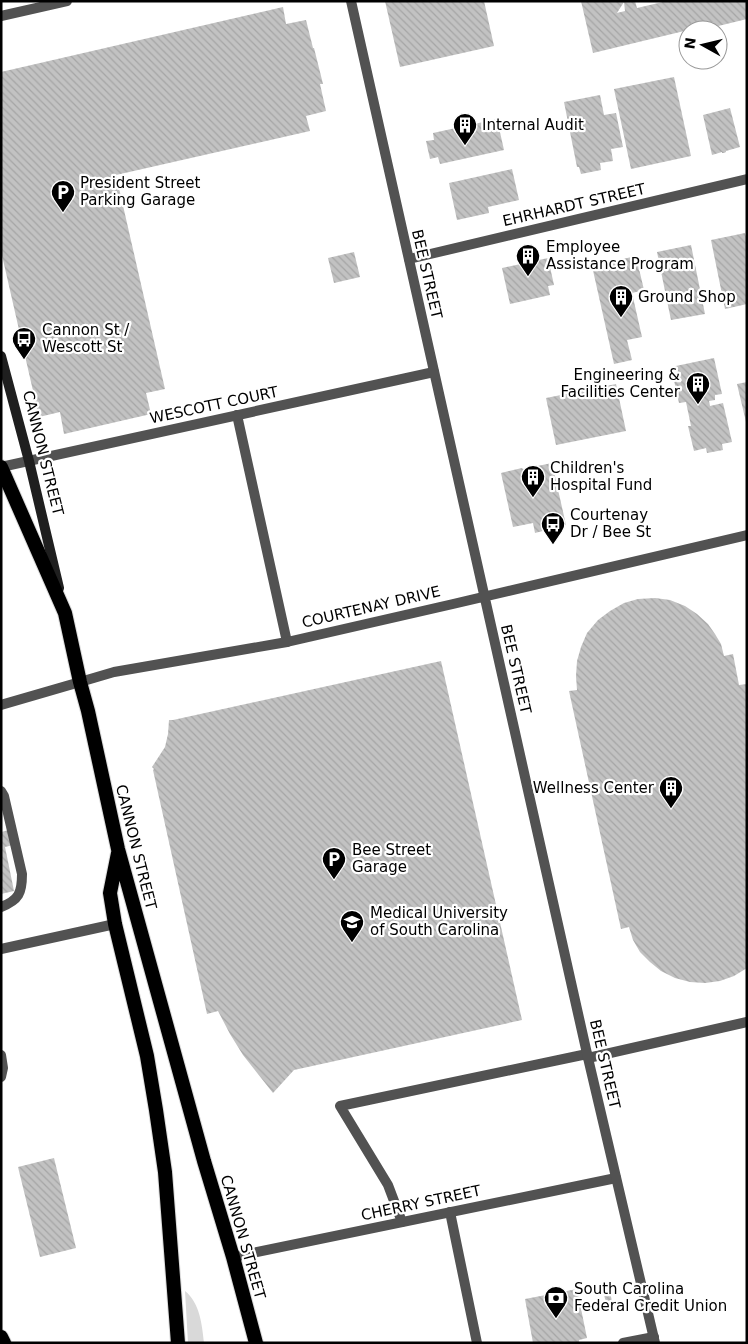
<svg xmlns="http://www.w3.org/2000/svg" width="748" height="1344" font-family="'DejaVu Sans',sans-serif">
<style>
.grass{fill:#d9d9d9}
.building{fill:url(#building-back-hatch);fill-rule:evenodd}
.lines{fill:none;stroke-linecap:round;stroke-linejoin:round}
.trunk-casing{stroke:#dbdbdb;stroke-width:16}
.service{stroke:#525252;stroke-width:10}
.minor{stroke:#525252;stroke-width:10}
.tertiary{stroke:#525252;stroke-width:10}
.secondary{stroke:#1f1f1f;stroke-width:10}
.trunk{stroke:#000;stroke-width:14}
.labels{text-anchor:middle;stroke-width:4.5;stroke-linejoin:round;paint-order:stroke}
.poi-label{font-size:15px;fill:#000;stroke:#fff;text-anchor:start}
.street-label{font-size:15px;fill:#000;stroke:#fff}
</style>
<defs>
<pattern id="building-back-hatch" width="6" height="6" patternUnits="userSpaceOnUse" patternTransform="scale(1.25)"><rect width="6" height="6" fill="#c2c2c2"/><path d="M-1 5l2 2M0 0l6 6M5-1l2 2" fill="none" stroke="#a5a5a5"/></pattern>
</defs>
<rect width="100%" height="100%" fill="#fff"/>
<path class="grass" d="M185 1291C200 1303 202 1325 204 1343H188Z"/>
<path class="building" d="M385 1H484L494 46 400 67Z
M581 1H635L637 8 667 1H747V19L706 29 705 26 593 53ZM624 2 625 11 617 13Z
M283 7 286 24 306 20 313 48H314L323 84H320L326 111 306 116 310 131 116 175 165 389 146 393 151 414 64 434 60 412 39 417 1 251V72Z
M674 77 691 156 631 169 614 89Z
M600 95 604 115 616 113 623 147 611 149 613 161 600 163 601 170 581 174 579 167H577L564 102Z
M730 108 740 147 726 151V152L724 153H722V152L712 155 703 115Z
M497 119 504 150 440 164 438 157 430 159 426 141 434 140 433 133Z
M512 169 519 200 488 207 489 213 457 220 449 183Z
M745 233 747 241V304L725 309 711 240Z
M691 245 705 314 671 320 657 252Z
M354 252 360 277 334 283 328 258Z
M636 256 644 290 632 293 642 337 627 340 632 360 614 364 592 266Z
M548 258 554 285 548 286 550 295 510 304 502 268Z
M714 358 722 394 715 395V400L709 401 710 406 723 403 732 442 722 444 723 450 707 453 706 448 694 451 688 426H691L686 402 679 403 671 367Z
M747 382V422H746L737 384Z
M616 384 626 431 556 445 546 398Z
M552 463 566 525 535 533 533 523 513 527 501 473 522 468 523 469Z
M655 598 670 600 685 606 697 614 708 624 715 634 721 644 724 656 733 654 739 685 747 684V968L734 976 720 981 705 983 690 982 675 978 661 971 650 962 640 952 633 940 629 927 621 929 569 691 577 690 576 676 577 661 581 647 587 633 598 620 610 611 624 603 638 599Z
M441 661 522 1020 294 1070 273 1093 243 1055 230 1034 218 1011 207 1014 153 770 154 769 152 767 165 747 168 734 169 720H173Z
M9 830 13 845 5 847 14 891 1 894V832Z
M54 1158 76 1248 40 1257 18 1167Z
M608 1284 612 1301 606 1303 602 1286Z
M577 1289 587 1338 579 1340V1343H533L525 1299Z"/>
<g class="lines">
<g class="trunk-casing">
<path id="trunk" d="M1 467 65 613 80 682 88 711 118 849 204 1161 233 1257 256 1343
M118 853 110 893 115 924 147 1056 156 1110 165 1172 178 1343
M1 1337 4 1343"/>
</g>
<path class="service" d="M237 415 287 642
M1 791 4 796 22 874C22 893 19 900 1 907
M1 1055 3 1068 1 1077
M588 1058 747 1022
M450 1212 477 1343
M402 1222 388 1185 340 1106 587 1054
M623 1343 654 1337"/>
<path class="minor" d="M409 259 747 179
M1 467 434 372
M1 705 80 682
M1 949 115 924
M233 1257 616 1178"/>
<path class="tertiary" d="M351 1 588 1058 655 1343
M1 16 67 1
M80 682 114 672 287 642 453 604 747 535"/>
<path class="secondary" d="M1 356 29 461 59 588"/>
<use href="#trunk" class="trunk"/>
</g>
<defs>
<g id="building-pin" transform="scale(1.25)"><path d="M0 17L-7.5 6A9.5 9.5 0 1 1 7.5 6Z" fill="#000" stroke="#fff"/><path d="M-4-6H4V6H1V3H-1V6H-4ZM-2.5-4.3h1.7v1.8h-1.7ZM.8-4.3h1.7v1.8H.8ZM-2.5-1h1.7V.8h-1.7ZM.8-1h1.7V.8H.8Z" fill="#fff"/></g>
<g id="parking-pin" transform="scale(1.25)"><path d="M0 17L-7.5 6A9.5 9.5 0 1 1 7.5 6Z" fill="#000" stroke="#fff"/><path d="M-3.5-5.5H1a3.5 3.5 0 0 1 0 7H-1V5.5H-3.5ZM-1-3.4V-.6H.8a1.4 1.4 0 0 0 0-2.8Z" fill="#fff"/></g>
<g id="bus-pin" transform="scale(1.25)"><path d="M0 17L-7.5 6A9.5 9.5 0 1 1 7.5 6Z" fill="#000" stroke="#fff"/><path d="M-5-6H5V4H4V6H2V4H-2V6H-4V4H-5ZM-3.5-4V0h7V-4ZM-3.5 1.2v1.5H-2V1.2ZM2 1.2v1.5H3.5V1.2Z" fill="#fff"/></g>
<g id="university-pin" transform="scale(1.25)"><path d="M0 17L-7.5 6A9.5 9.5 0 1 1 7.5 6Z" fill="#000" stroke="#fff"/><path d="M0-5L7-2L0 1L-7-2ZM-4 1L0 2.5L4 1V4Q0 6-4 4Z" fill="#fff"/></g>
<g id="bank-pin" transform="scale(1.25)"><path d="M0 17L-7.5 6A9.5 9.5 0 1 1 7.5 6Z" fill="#000" stroke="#fff"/><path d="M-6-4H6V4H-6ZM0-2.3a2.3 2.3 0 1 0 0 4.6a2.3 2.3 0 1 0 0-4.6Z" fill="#fff"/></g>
</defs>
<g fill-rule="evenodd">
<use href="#building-pin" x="465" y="125"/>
<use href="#parking-pin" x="63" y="192"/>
<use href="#building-pin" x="528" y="256"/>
<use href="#building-pin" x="621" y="297"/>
<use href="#bus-pin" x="24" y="339"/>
<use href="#building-pin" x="698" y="384"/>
<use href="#building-pin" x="533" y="477"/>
<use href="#bus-pin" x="553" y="524"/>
<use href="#building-pin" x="671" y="788"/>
<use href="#parking-pin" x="334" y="859"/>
<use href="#university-pin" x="352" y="922"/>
<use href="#bank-pin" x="556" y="1298"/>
</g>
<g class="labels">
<g class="poi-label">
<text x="482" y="130">Internal Audit</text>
<text x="80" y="188">President Street<tspan x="80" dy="17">Parking Garage</tspan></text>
<text x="546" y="252">Employee<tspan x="546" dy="17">Assistance Program</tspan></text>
<text x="638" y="302">Ground Shop</text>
<text x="42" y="335">Cannon St /<tspan x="42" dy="17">Wescott St</tspan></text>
<text x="680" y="380" text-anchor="end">Engineering &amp;<tspan x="680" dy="17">Facilities Center</tspan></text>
<text x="550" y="473">Children's<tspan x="550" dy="17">Hospital Fund</tspan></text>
<text x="570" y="520">Courtenay<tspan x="570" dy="17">Dr / Bee St</tspan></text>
<text x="654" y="793" text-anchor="end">Wellness Center</text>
<text x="352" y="855">Bee Street<tspan x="352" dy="17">Garage</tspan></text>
<text x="370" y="918">Medical University<tspan x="370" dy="17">of South Carolina</tspan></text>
<text x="574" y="1294">South Carolina<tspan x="574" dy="17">Federal Credit Union</tspan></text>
</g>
<g class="street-label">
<text transform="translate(574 205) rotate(-13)" y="5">EHRHARDT STREET</text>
<text transform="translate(427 274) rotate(77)" y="5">BEE STREET</text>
<text transform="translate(214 405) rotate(-12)" y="5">WESCOTT COURT</text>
<text transform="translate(43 453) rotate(76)" y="5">CANNON STREET</text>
<text transform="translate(371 607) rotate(-13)" y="5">COURTENAY DRIVE</text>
<text transform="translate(516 669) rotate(77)" y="5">BEE STREET</text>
<text transform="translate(136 847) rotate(76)" y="5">CANNON STREET</text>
<text transform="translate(605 1064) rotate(77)" y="5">BEE STREET</text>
<text transform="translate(421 1203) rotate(-12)" y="5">CHERRY STREET</text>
<text transform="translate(243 1237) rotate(74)" y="5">CANNON STREET</text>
</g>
</g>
<rect width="748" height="1344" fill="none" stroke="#000000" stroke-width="5"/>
<g transform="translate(703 45) rotate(278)"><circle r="24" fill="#ffffff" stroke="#999999"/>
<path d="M0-4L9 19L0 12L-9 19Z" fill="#000000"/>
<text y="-8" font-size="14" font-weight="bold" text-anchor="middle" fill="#000000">N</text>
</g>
</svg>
